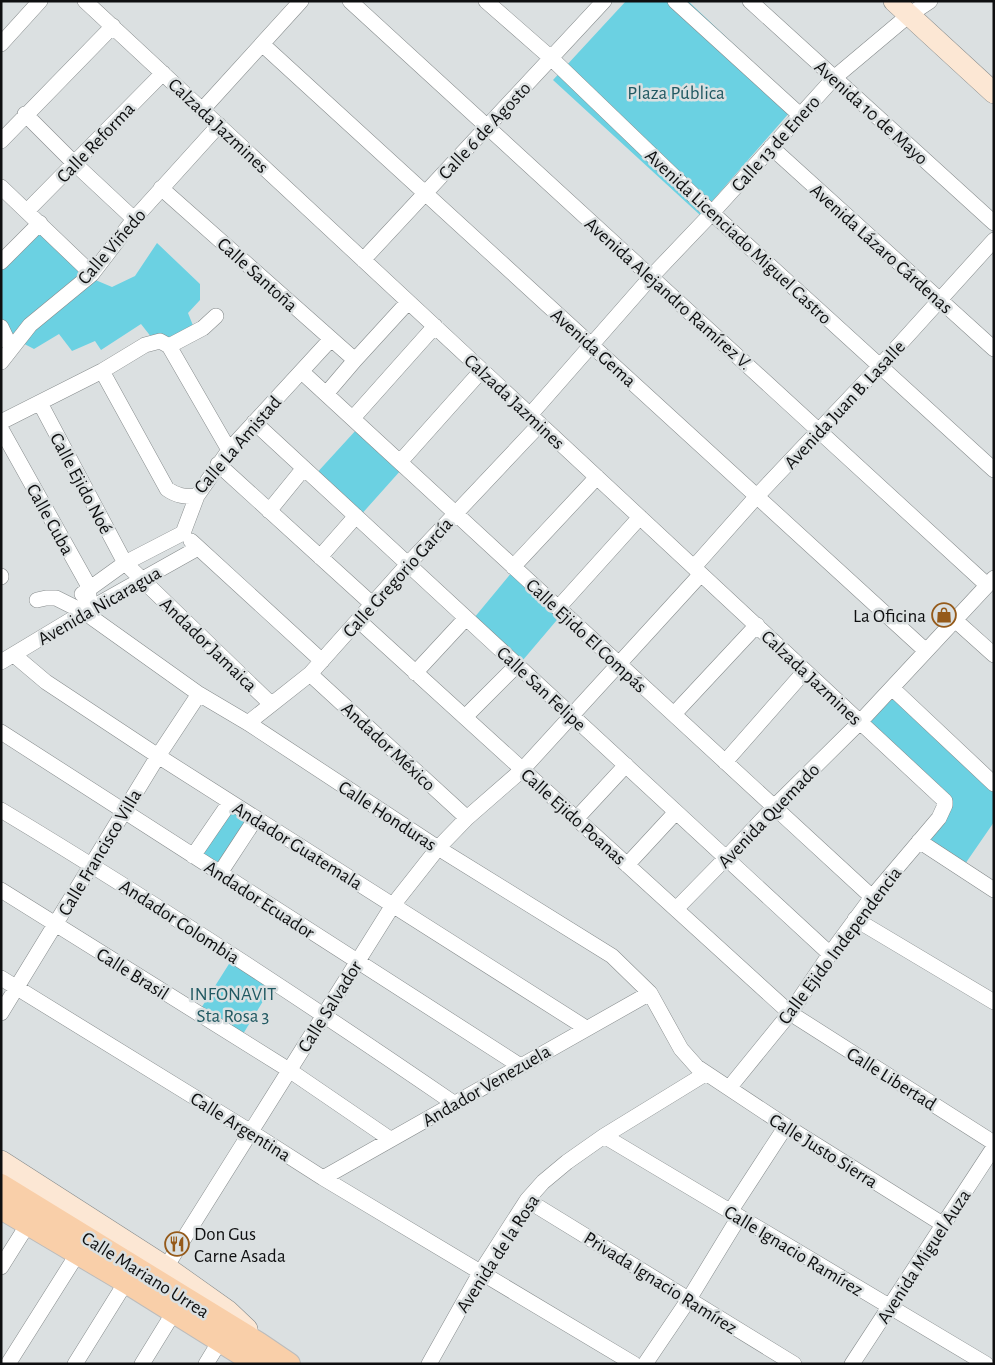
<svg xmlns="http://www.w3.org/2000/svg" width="995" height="1365" font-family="'Alegreya Sans',sans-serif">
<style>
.green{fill:#6bd1e2}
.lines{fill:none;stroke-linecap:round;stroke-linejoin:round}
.street-casing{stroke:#868b8c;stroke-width:16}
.secondary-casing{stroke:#868b8c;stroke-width:22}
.primary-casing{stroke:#bcbcbc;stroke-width:24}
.street{stroke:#fff;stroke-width:15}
.secondary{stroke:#fce7d4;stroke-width:21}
.primary{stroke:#f9cfa9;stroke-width:22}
.labels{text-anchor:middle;stroke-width:5;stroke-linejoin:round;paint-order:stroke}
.park-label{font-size:19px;fill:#215962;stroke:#dbe0e1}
.street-label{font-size:19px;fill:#0e0f10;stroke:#dbe0e1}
.poi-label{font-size:19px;fill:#0e0f10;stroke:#dbe0e1;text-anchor:end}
</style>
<rect width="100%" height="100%" fill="#dbe0e1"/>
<path class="green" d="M626 1H688L797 104 700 215 553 80Z
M40 229 93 279 112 287 135 276 157 243 200 284V300L188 313 194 328 168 340 152 338 141 324 101 350 95 341 72 351 59 334 34 349 11 337 1 317V268Z
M357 429 401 470 359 517 314 476Z
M512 572 562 614 523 660 474 618Z
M892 694 994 792V822L963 867 921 840 946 807 866 721Z
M230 802 256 818 220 873 193 856Z
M234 956 274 983 240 1039 198 1013Z"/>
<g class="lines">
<g class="street-casing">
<path id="street" d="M85 1 945 801V805L939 818 872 897 830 954 790 1013 729 1088
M350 1 987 585
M486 1 551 58 712 213 994 470
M675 1 800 115
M750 1 994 223
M1 44 40 1
M262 44 926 651
M202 110 301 1
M25 114 74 163 134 219
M1 141 113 26
M771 147 994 349
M1 187 92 274
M161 188 355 360
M27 211 163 73
M363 260 604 1
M1 262 40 223
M1 327 11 348
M169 346 203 328 216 316
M1 362 30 325 92 274 134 219 219 125
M102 371 167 489C177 496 185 497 197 496
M302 372 872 897
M326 394 355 360 408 302
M40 403 125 563 271 704
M530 415 651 277 712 213 834 78 909 15 930 1
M353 418 435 326
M1 422 102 371 145 345 160 341 169 346 229 450
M254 422 830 954
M1 429 87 583 89 596 84 612
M400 462 482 370
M218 464 372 604
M269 511 304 468
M183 533 197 496 229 450 331 339
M191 541 322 661
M320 557 356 516
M513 567 597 477
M694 567 757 496 880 366 994 240
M1 576V577
M82 594 125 563 183 533
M37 600 46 598H56L84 612 199 694 248 723 438 848 612 956 650 993 681 1049 697 1067 786 1126 944 1225
M558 608 640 517
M358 620 790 1013 994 1143
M955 620 994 655
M14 655 46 682 158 756 586 1028
M1 662 84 612 198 548
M415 673 466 618
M310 674 467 818
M892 688 994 784
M674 714 757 625
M465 717 517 665
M248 723 310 674 408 564 540 424
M1 732 519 1065
M725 762 805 671
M1 810C156 903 306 1002 455 1104
M576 819 626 765
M919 841 994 890
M193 856 230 802
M627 865 676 812
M220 873 256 818
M1 890 289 1070 390 1139
M676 909 726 858 774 807 860 722 994 578
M855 919 994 1002
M1 978 251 1132 323 1178 634 1364
M1 1013 158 756 199 694
M604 1136 986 1364
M323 1178 650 993
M527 1200 794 1364
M730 1212 786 1126
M1 1267 28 1224
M166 1267 393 905 438 848 467 818 522 770 701 574
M8 1364 78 1253
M75 1364 126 1282
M142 1364 174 1312
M206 1364 220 1341
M429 1364 480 1273 527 1200 543 1182 567 1162 604 1136 705 1074
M645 1364 689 1299 739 1217
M852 1364 994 1147"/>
</g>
<g class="secondary-casing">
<path id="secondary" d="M894 1 994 93
M1 1161 166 1267 228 1311 247 1329"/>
</g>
<g class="primary-casing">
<path id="primary" d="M1 1185 258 1343 289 1364
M1 1208 126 1282 257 1364"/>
</g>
<use href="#street" class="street"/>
<use href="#secondary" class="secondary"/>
<use href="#primary" class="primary"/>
</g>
<defs>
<g id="shop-ring" transform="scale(1.25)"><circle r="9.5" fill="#dbe0e1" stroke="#955a1a" stroke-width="1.5"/><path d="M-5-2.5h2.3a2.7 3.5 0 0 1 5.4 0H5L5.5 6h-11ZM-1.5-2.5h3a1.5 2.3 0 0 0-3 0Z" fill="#955a1a"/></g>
<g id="restaurant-ring" transform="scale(1.25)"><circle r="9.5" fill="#dbe0e1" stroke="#955a1a" stroke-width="1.5"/><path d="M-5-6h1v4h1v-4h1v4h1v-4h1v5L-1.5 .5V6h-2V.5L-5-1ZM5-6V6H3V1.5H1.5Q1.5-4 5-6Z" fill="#955a1a"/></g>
</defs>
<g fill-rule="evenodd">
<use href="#shop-ring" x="944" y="615"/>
<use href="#restaurant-ring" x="177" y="1244"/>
</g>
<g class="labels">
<g class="park-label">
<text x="676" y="99">Plaza Pública</text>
<text x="233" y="1000">INFONAVIT<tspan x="233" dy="22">Sta Rosa 3</tspan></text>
</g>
<g class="street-label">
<text transform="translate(872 112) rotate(42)" y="7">Avenida 10 de Mayo</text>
<text transform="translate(219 125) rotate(43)" y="7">Calzada Jazmines</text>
<text transform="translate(484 130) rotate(-47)" y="7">Calle 6 de Agosto</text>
<text transform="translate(95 142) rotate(-46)" y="7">Calle Reforma</text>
<text transform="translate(775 143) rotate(-48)" y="7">Calle 13 de Enero</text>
<text transform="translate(739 236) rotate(43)" y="7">Avenida Licenciado Miguel Castro</text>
<text transform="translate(111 246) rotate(-49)" y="7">Calle Viñedo</text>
<text transform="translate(882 248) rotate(42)" y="7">Avenida Lázaro Cárdenas</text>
<text transform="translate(258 274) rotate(42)" y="7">Calle Santoña</text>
<text transform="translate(669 293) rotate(42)" y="7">Avenida Alejandro Ramírez V.</text>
<text transform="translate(594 347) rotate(42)" y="7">Avenida Gema</text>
<text transform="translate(515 401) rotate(43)" y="7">Calzada Jazmines</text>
<text transform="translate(844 404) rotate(-47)" y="7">Avenida Juan B. Lasalle</text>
<text transform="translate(237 444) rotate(-49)" y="7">Calle La Amistad</text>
<text transform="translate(82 483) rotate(62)" y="7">Calle Ejido Noé</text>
<text transform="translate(51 519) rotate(61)" y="7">Calle Cuba</text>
<text transform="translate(397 577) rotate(-48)" y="7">Calle Gregorio García</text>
<text transform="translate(99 605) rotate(-30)" y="7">Avenida Nicaragua</text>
<text transform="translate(587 635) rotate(43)" y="7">Calle Ejido El Compás</text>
<text transform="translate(209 644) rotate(44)" y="7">Andador Jamaica</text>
<text transform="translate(812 677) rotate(43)" y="7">Calzada Jazmines</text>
<text transform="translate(542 688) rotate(43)" y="7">Calle San Felipe</text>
<text transform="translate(389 746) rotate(43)" y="7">Andador México</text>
<text transform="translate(388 815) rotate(33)" y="7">Calle Honduras</text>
<text transform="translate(768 815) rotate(-46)" y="7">Avenida Quemado</text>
<text transform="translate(574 816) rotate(42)" y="7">Calle Ejido Poanas</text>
<text transform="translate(298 845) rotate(32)" y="7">Andador Guatemala</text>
<text transform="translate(99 852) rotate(-59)" y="7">Calle Francisco Villa</text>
<text transform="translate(260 899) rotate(33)" y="7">Andador Ecuador</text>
<text transform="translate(180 921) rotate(33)" y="7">Andador Colombia</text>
<text transform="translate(839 945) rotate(-53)" y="7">Calle Ejido Independencia</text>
<text transform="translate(133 973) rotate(32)" y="7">Calle Brasil</text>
<text transform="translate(329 1006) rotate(-58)" y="7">Calle Salvador</text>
<text transform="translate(892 1078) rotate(32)" y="7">Calle Libertad</text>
<text transform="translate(486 1085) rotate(-30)" y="7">Andador Venezuela</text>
<text transform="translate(241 1126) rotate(32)" y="7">Calle Argentina</text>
<text transform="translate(824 1150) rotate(32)" y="7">Calle Justo Sierra</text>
<text transform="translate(794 1250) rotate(31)" y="7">Calle Ignacio Ramírez</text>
<text transform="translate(497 1253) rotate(-57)" y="7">Avenida de la Rosa</text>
<text transform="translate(923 1256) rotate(-57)" y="7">Avenida Miguel Auza</text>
<text transform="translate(146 1274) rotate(32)" y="7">Calle Mariano Urrea</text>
<text transform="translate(661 1282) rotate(32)" y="7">Privada Ignacio Ramírez</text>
</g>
<g class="poi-label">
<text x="926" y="622">La Oficina</text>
<text x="194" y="1240" text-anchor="start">Don Gus<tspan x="194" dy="22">Carne Asada</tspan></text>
</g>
</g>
<rect width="995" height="1365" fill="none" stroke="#0e0f10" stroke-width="5"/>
</svg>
